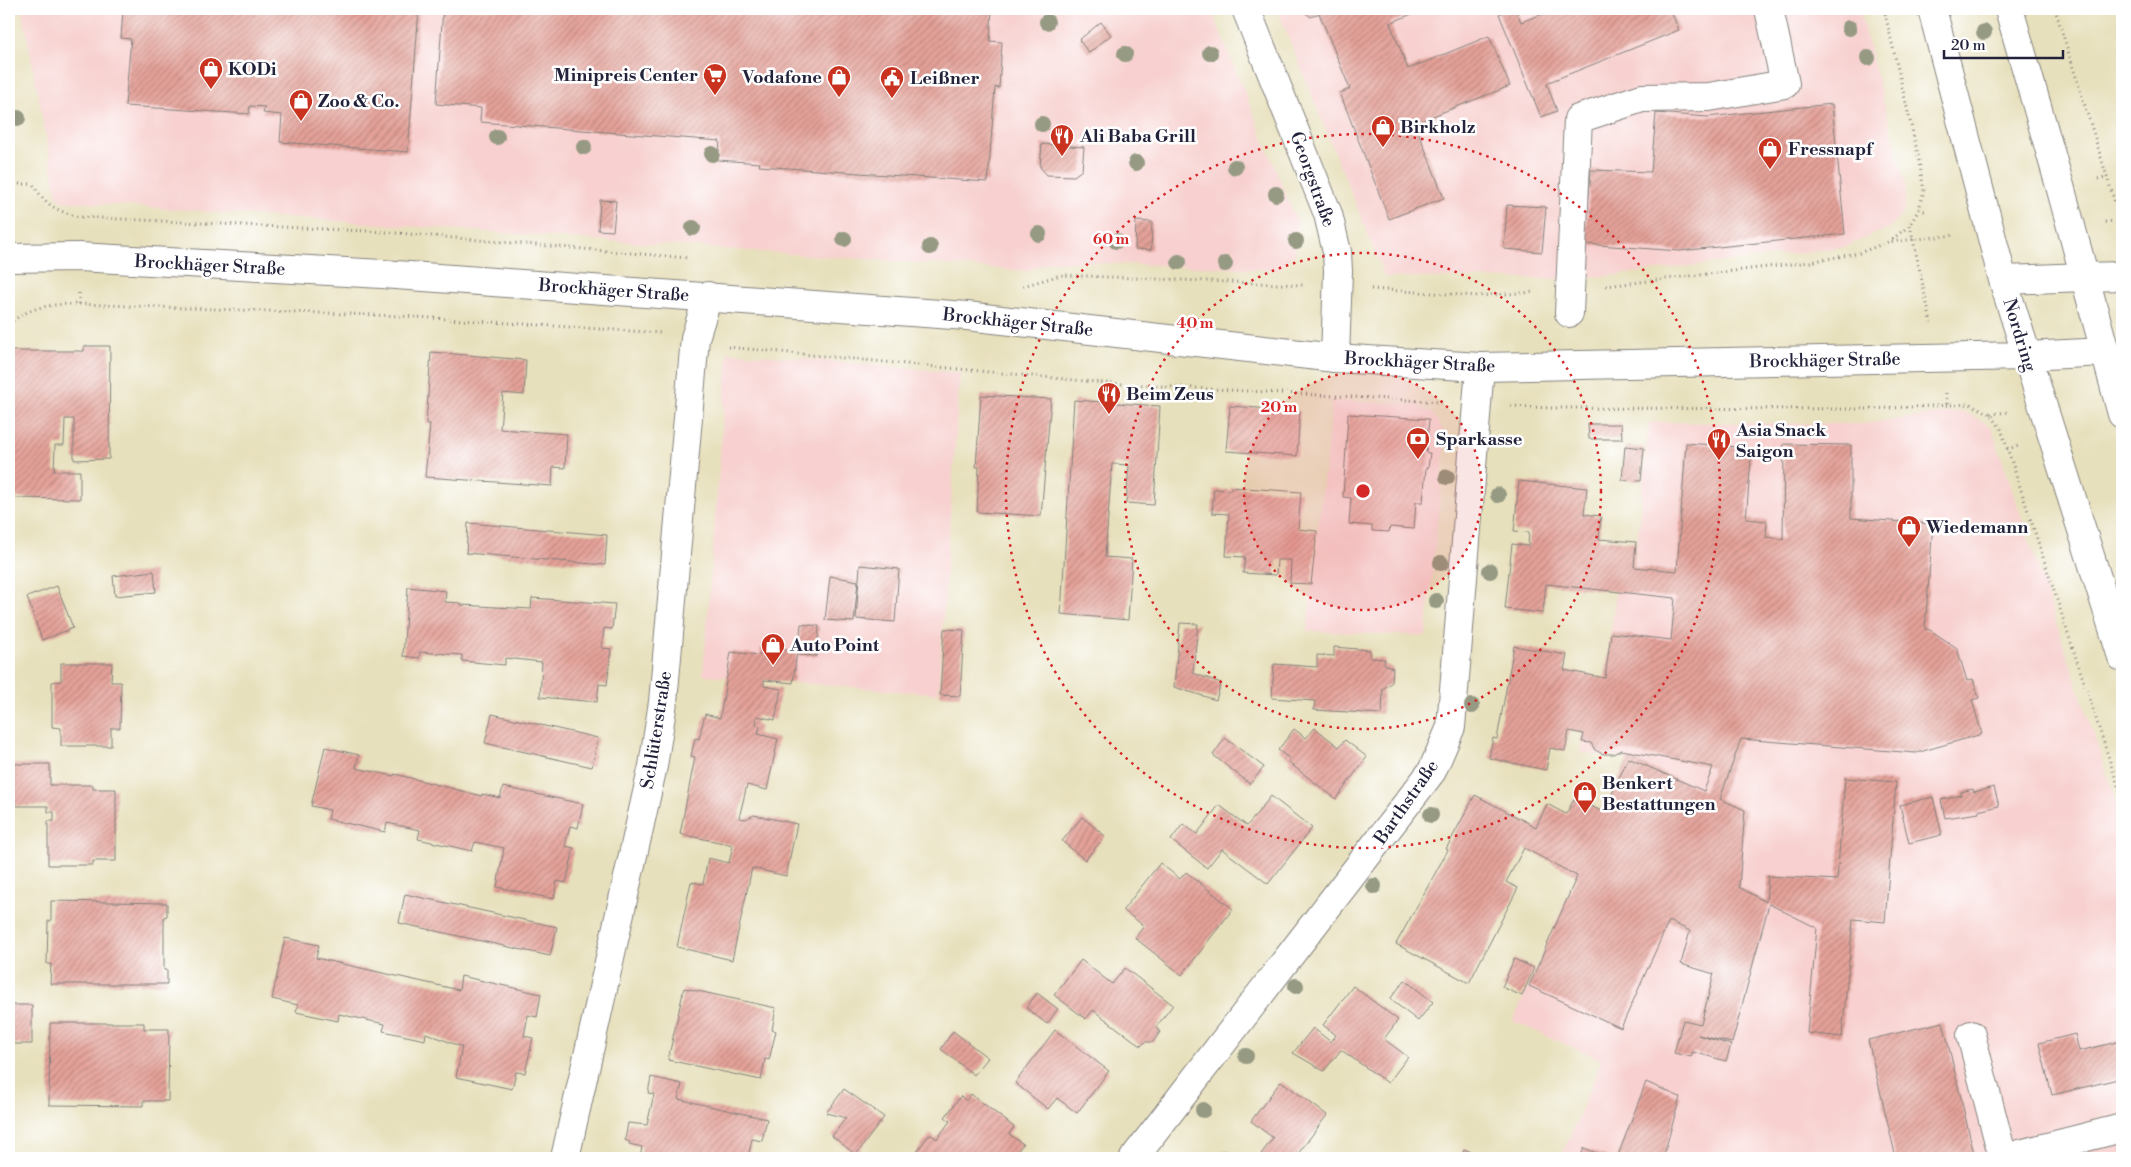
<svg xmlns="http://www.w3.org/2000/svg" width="2131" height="1167" font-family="'Libre Bodoni',serif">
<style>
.built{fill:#f7d0cf}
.building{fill:url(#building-hatch)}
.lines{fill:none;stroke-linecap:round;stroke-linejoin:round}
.minor-casing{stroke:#84817c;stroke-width:30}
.major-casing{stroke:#84817c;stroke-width:30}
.path{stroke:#84817c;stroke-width:3;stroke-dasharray:1 4;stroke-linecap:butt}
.minor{stroke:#fff;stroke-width:28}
.major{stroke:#fff;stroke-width:28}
.tree{fill:#969a83}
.ring{fill:none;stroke:#d62828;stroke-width:2.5;stroke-dasharray:2.5 5}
.labels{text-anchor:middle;stroke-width:5;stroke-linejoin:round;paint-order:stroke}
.poi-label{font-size:18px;font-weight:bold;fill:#22223b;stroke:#fff;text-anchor:start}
.street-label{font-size:18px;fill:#22223b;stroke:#fff}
.centre{fill:#d62828;stroke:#fff;stroke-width:2.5}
.ring-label{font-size:15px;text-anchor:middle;font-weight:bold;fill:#d62828;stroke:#fff;stroke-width:5;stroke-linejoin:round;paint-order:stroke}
</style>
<defs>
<pattern id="building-hatch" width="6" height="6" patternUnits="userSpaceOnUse" patternTransform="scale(1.25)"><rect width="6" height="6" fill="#e5a299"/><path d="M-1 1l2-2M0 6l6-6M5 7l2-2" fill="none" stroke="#b9847e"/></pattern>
</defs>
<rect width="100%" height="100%" fill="#fff"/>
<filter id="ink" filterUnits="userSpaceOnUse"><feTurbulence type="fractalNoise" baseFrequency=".02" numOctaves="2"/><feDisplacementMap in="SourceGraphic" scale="10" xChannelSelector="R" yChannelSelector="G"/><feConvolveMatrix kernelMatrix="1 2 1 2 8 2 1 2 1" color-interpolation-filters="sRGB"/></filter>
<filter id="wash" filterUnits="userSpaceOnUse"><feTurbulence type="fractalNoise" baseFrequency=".0096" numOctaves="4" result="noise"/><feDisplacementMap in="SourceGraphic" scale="20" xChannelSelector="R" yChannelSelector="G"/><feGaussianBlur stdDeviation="1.12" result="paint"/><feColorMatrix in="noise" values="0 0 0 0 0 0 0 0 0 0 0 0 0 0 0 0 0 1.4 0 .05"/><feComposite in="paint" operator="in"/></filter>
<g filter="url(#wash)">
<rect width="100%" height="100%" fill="#e7e0bc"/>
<path class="built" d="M22 9H1211L1298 224 1295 254 1279 270 1051 261 1027 271 61 201 57 195Z
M1277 9H1859L1906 185 1904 212 1889 228 1845 247 1617 275 1563 279 1385 277Z
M728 352 960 373 938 694 703 675Z
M1332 400 1417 405 1433 414 1446 435 1426 636 1307 631Z
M1962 411 1991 426 2122 820V1158H1561L1602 1060 1513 1021 1628 758 1580 753 1584 734 1601 713 1616 591 1632 593 1649 422 1862 424Z"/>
<g id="blocks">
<path class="building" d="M123 9H419L408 152 280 142 282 115 263 113 265 107 250 106 249 114 125 106 131 39 121 38Z
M443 9H992L990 41 1002 42 999 88 995 87 988 182 759 166 760 163 718 160 720 141 480 122 481 108 436 104Z
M1300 9H1424L1390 23 1408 69 1489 36 1510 86 1415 123 1444 198 1389 219 1340 93 1350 89 1319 13 1311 17Z
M1512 9H1516L1521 22 1556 9H1670L1679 30 1549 82 1547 84 1557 111 1541 117 1499 14Z
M1101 22 1111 35 1089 53 1079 40Z
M1832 104 1845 234 1679 251 1585 244 1591 170 1651 172 1656 113 1707 117Z
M1042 144 1084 147 1082 170 1074 176 1047 175 1040 167Z
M600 200 616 201 613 231 598 230Z
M1507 205 1546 207 1542 252 1504 249Z
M1136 221 1152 222 1151 250 1135 249Z
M84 346H110L109 459 74 460V419H65L64 445H55L54 471H80V499L9 498V351H84Z
M431 352 526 360 524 395 503 393 500 429 567 434 565 468 553 467 552 486 425 477 430 424H426Z
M981 395 1051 399 1041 516 977 512 979 467H976Z
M1074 400 1160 406 1154 505 1126 503 1129 465 1112 464 1105 557 1132 559 1128 620 1061 614Z
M1230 406 1300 411 1297 456 1226 451Z
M1348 414 1429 419 1426 453H1430L1428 468H1426L1423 502H1416L1414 529 1390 527 1389 532 1372 531V526L1349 524 1351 498 1343 497Z
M1588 424H1621L1622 439H1589Z
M1686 443 1752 448 1746 519 1767 521 1766 537 1783 539 1784 444 1851 445V518L1933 524 1925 629 1930 630 1957 648 1967 681 1973 679 1979 698 1972 700 1982 734 1916 753 1741 739 1720 799 1745 810 1739 887 1766 902 1768 876 1837 880 1845 778 1896 782 1885 922 1853 919 1842 1037 1807 1033 1817 928 1769 904 1732 1043 1698 1035 1731 1045 1726 1061 1693 1052 1691 1057 1674 1053 1683 1020 1701 1024 1714 974 1681 964 1690 931 1669 921 1621 1028 1529 986 1577 876 1524 848 1506 882 1518 888 1469 983 1396 944 1448 850 1446 849 1475 795 1536 827 1547 804 1566 814 1574 799 1604 812 1628 758 1704 791 1713 767 1621 750 1613 754H1603L1595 750 1591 743 1582 742 1584 734 1569 731 1565 751 1550 748 1546 770 1489 758 1493 738 1497 739 1514 646 1567 655 1564 670 1605 678 1611 633 1671 640 1675 598 1546 584 1543 613 1505 609 1512 544 1528 546 1529 532 1514 531 1519 481 1587 488 1584 514 1601 516 1599 539 1636 542 1634 567 1677 571Z
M1625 446 1644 448 1641 481 1622 480Z
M1231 487 1301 492 1298 529 1317 531 1311 584 1290 583 1291 560H1277L1276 575 1243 573 1245 557 1226 556 1229 514 1212 513 1214 489 1230 490Z
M468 523 607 535 605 565 466 553Z
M860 565 899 569 895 622 856 619Z
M154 571 156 592 115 596 113 576Z
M830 576 858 581 854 622 825 620Z
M57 586 73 628 42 640 27 597Z
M408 587 446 591 445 602 461 603V605L531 609 532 598 615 604 612 629 604 628 602 648 611 649 607 685 599 684 597 702 540 697 542 662 505 658V665L462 661V655L420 652 419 658 403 656Z
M1180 623 1198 624 1193 673 1221 683 1216 700 1174 687Z
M801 624 819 626 817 656 798 655Z
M944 629 964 630 960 696 940 695Z
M1334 647 1370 650V658L1385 659 1384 664 1393 668 1392 682 1383 689 1382 714 1314 710 1315 701 1272 698 1274 664 1317 667V655L1334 656Z
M761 648 797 651 793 683 764 680V686L781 689 775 720 757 716 756 725 760 726 758 734 778 739 767 790 747 785 739 818 746 819 754 815 797 824 786 876 752 868 732 960 677 947 691 882 703 884 708 858 729 863 733 845 680 834 695 757 691 756 695 738 699 739 705 714 720 718 731 652 760 655Z
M61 663H112L111 682H121L120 728H111V746H61V728L52 727V682L61 681Z
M492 714 598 738 592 767 485 743Z
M1315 728 1339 747 1345 740 1367 757 1336 799 1288 762 1290 759 1278 750 1294 729 1306 738Z
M1225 738 1264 767 1250 784 1213 755Z
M325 747 359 755 356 768 394 776 395 774 482 796V794L500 798 503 787 583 804 578 828 570 826 565 846 574 848 566 883 557 881 554 899 497 887 504 848 475 842 472 851 418 839 420 830 387 823 385 832 328 819 330 810 311 806Z
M9 764H50V785H93V789H116V861H93V865H48V821H54V812H48V806H9Z
M1994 787 1999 806 1978 811 1979 813 1945 818 1941 800 1961 795V792L1973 789 1974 792Z
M1271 796 1312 828 1268 884 1222 849 1207 868 1171 840 1183 824 1197 834 1219 805 1247 826Z
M1933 797 1942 835 1909 843 1900 805Z
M1082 817 1105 836 1085 860 1062 841Z
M1160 863 1180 879 1186 872 1233 909 1182 975 1135 938 1144 926 1123 910Z
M405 894 557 927 550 956 399 923Z
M51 901 167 903V916L164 917V970H167V984H50L51 964H47L48 921H51Z
M285 938 319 945 316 958 459 990 461 976 541 994 537 1017 528 1015 524 1036 533 1038 525 1073 516 1072 512 1089 456 1077 462 1047 426 1033 425 1040 383 1031 385 1024 339 1014 338 1021 296 1012 298 1005 272 999Z
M1514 959 1534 968 1522 996 1502 987Z
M1081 960 1112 984 1125 968 1173 1005 1156 1027 1160 1032 1153 1042H1145L1141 1046 1093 1010 1086 1019 1054 995Z
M1405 980 1433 1002 1418 1021 1390 999Z
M1353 986 1398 1020 1384 1039 1408 1057 1388 1083 1341 1050 1324 1071 1293 1053 1313 1028 1331 1042 1336 1035 1323 1025Z
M684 988 776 1008 772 1030 776 1031 769 1060 765 1059 761 1080 668 1060Z
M1037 993 1058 1009 1047 1024 1026 1008Z
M9 1005H32V1044H9Z
M1943 1022 1975 1158H1896L1868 1040Z
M50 1023H144V1029H169L168 1101H143V1106L49 1105Z
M1055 1030 1109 1071 1077 1113 1057 1098 1048 1109 1015 1083Z
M953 1031 988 1058 974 1075 941 1049Z
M2075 1034 2079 1051 2121 1041 2122 1078 2052 1095 2039 1043Z
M651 1077 682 1084 678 1099 767 1119 762 1141 752 1139 748 1158H640L642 1147 629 1144 630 1142 625 1140 628 1123 647 1125 654 1094 648 1093Z
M1281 1081 1327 1115 1295 1158H1266L1261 1154 1273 1138 1251 1121Z
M1646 1082 1680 1097 1663 1158H1617Z
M844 1089 884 1117 856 1155 832 1136 846 1118 826 1113Z
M971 1094 1014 1127 1009 1134 1023 1144 1012 1158H912L930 1134 937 1139 950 1121 945 1117 961 1096 966 1101Z
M1584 1148 1609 1158H1580Z
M1464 1149 1487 1158H1461Z
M1224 1150 1235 1158H1218Z"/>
</g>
</g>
<g filter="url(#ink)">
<use href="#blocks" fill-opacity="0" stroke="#84817c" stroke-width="1"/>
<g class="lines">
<g class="minor-casing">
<path id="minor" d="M1246 9 1328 214 1337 252 1338 271 1335 358
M2085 277 2122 276
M1569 313 1578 119 1642 98 1709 97 1785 84 1769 9
M1971 1035 2003 1158
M565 1158 653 766 663 702 695 338 708 296
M1134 1158 1432 771 1451 727 1480 367
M2004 1158 2122 1128"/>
</g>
<g class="major-casing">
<path id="major" d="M1932 9 2003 280 2122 657
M2009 9 2060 186 2122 414
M9 258 79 257 382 274 967 316 1335 358 1480 367 2026 356 2105 352
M2003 280 2085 277"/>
</g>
<path class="path" d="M1884 9 1918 155 1924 191 1919 209 1910 225 1890 241
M2055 9 2116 206 2122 213
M2098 179 2108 176
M9 184H33C46 206 55 210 79 217L385 232 688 258
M1919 209 1927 212
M2105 222 2122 220
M1910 225 1931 323
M1023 286 1061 275 1303 285
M1606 286 1810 262 1859 253 1888 242 1955 235
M1371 289 1478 296 1535 292
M79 304V292
M9 324C30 306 52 304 79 304L401 316 662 333
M728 347 1106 383 1442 402
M1946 393 1947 405
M1511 406 1551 408 1869 409 1970 404 1991 414 2001 429 2122 798
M1991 414 2008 412
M2007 449 2018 446"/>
<use href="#minor" class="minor"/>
<use href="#major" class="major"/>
</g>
<g class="tree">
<circle cx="1047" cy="22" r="8"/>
<circle cx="1849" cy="28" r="8"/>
<circle cx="1984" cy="32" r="8"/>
<circle cx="1210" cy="53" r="8"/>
<circle cx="1125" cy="54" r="8"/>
<circle cx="1868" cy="58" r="8"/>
<circle cx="18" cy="118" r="8"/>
<circle cx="1042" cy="124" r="8"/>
<circle cx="497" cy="137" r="8"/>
<circle cx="584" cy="147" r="8"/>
<circle cx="712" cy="154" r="8"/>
<circle cx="1136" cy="163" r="8"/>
<circle cx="1235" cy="167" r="8"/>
<circle cx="1276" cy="194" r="8"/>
<circle cx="693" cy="228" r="8"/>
<circle cx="1039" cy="234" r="8"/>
<circle cx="844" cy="239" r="8"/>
<circle cx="1116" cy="241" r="8"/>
<circle cx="1296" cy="241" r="8"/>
<circle cx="930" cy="247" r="8"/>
<circle cx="1179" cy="262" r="8"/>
<circle cx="1225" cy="264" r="8"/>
<circle cx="1447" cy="477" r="8"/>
<circle cx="1498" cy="495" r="8"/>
<circle cx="1441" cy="563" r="8"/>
<circle cx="1490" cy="571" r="8"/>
<circle cx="1436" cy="601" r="8"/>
<circle cx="1472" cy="706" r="8"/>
<circle cx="1431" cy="815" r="8"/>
<circle cx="1374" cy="886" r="8"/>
<circle cx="1296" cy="986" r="8"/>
<circle cx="1246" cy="1056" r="8"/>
<circle cx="1203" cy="1110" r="8"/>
</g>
</g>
<circle cx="1363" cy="491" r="119" fill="#d62828" fill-opacity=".12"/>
<g class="ring">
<circle cx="1363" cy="491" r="119"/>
<circle cx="1363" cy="491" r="238"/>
<circle cx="1363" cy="491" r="357"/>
</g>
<defs>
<g id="shop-pin" transform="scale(1.25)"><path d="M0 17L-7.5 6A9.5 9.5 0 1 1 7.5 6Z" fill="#c8321e" stroke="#fff"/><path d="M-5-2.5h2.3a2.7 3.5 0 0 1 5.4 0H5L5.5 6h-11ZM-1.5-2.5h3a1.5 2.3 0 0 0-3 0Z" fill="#fff"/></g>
<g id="supermarket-pin" transform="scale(1.25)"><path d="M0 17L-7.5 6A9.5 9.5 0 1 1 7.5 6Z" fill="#c8321e" stroke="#fff"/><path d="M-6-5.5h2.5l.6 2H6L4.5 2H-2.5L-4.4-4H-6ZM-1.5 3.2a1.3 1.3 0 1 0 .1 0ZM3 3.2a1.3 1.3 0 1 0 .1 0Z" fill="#fff"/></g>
<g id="civic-pin" transform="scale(1.25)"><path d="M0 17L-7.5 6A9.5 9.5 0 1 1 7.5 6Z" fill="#c8321e" stroke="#fff"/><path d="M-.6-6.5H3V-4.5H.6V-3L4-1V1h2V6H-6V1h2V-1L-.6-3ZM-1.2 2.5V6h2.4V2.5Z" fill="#fff"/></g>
<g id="restaurant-pin" transform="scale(1.25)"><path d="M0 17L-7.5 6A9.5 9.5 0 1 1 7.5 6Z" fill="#c8321e" stroke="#fff"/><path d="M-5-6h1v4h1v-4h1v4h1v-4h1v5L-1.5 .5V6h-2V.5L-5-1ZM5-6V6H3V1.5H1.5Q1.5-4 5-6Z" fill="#fff"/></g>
<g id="bank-pin" transform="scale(1.25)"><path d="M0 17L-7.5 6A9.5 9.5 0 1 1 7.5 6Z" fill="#c8321e" stroke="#fff"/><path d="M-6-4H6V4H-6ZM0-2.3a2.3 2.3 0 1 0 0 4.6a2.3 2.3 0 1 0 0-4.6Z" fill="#fff"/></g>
</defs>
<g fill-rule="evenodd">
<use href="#shop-pin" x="211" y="69"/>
<use href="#supermarket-pin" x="715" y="75"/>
<use href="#shop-pin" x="839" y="77"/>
<use href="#civic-pin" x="892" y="78"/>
<use href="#shop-pin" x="301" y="101"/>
<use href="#shop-pin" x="1383" y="127"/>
<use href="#restaurant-pin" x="1062" y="136"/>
<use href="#shop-pin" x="1770" y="149"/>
<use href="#restaurant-pin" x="1109" y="394"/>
<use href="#bank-pin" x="1418" y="439"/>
<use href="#restaurant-pin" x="1719" y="440"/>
<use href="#shop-pin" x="1909" y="527"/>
<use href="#shop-pin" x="773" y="645"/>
<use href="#shop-pin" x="1585" y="793"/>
</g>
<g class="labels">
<g class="poi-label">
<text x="228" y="75">KODi</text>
<text x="698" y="81" text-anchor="end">Minipreis Center</text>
<text x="822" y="83" text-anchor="end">Vodafone</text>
<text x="910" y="84">Leißner</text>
<text x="318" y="107">Zoo &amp; Co.</text>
<text x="1400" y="133">Birkholz</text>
<text x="1080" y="142">Ali Baba Grill</text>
<text x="1788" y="155">Fressnapf</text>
<text x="1126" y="400">Beim Zeus</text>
<text x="1736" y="436">Asia Snack<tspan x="1736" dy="21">Saigon</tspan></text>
<text x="1436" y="445">Sparkasse</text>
<text x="1926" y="533">Wiedemann</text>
<text x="790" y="651">Auto Point</text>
<text x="1602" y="789">Benkert<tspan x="1602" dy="21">Bestattungen</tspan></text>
</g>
<g class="street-label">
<text transform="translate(1313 179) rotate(70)" y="6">Georgstraße</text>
<text transform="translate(210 265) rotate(3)" y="6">Brockhäger Straße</text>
<text transform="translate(614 290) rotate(4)" y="6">Brockhäger Straße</text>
<text transform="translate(1018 322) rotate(6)" y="6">Brockhäger Straße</text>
<text transform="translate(2020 335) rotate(73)" y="6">Nordring</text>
<text transform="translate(1825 360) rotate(-1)" y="6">Brockhäger Straße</text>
<text transform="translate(1420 362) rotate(3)" y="6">Brockhäger Straße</text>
<text transform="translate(656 730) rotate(-81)" y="6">Schlüterstraße</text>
<text transform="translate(1406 802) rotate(-55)" y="6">Barthstraße</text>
</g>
</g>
<circle cx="1363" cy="491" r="8" class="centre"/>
<g class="ring-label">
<text x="1111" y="244">60 m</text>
<text x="1195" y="328">40 m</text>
<text x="1279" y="412">20 m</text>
</g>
<rect width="2131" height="1167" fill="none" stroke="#fff" stroke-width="30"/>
<path d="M1944 50v8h119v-8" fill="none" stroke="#22223b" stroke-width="2.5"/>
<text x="1951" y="50" font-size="15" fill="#22223b" stroke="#ffffff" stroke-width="4" paint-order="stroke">20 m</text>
</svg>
